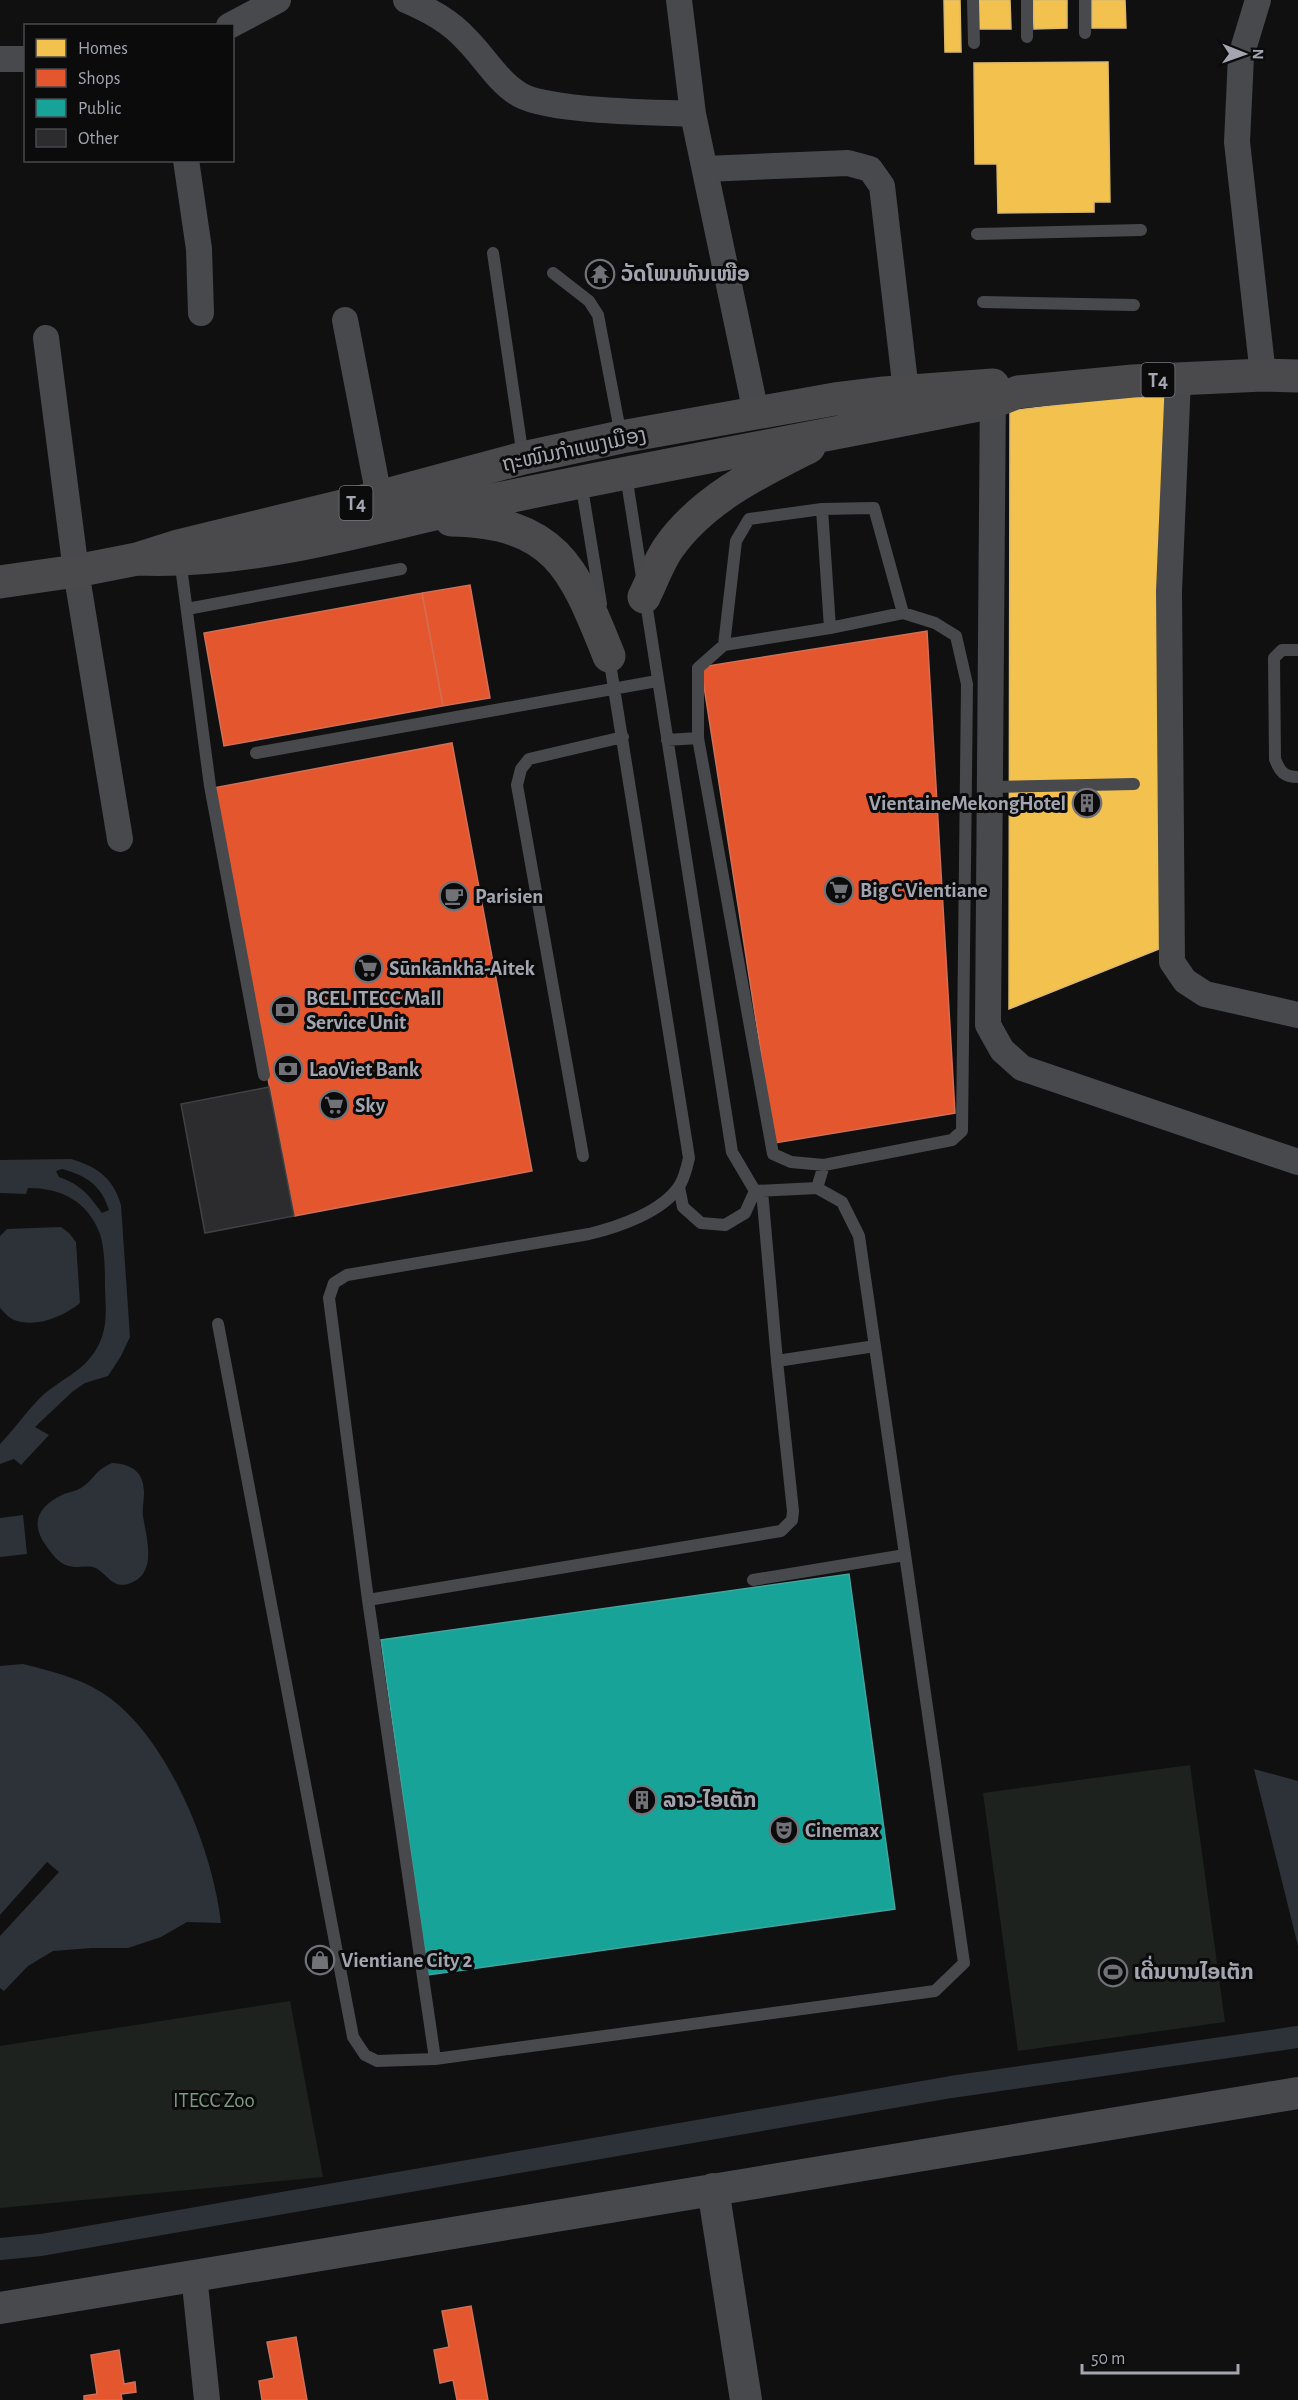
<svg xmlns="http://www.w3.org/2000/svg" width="1298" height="2400" font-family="'Alegreya Sans','Noto Sans Lao',sans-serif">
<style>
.green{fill:#1d221e}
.water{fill:#2c3238;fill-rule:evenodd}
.homes{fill:#f2c14e;stroke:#dab96b;stroke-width:1.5}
.shops{fill:#e4572e;stroke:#d06f55;stroke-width:1.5}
.public{fill:#17a398;stroke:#41a49f;stroke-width:1.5}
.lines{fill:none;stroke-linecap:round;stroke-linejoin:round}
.canal{stroke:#2c3238;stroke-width:22}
.building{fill:#2c2c2e;stroke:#404144;stroke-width:1.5}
.service{stroke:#48494c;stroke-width:12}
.minor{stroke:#48494c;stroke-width:26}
.tertiary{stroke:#48494c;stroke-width:32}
.primary{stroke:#4a4a4d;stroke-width:33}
.labels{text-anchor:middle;stroke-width:6;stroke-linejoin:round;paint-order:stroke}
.shield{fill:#0b0b0c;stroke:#75787f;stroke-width:1.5}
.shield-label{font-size:20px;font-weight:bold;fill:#a3a6b0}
.poi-label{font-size:21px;font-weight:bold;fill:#a3a6b0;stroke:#0b0b0c;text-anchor:start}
.street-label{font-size:21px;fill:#a3a6b0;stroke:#0b0b0c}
.park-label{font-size:21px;fill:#7c9980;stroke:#0b0b0c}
</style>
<rect width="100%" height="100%" fill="#101011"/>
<path class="green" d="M1190 1765 1225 2022 1018 2051 983 1793Z
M290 2001 323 2177 0 2208V2046Z"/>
<path class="water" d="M71 1159C98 1167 113 1178 121 1205L130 1337 121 1356 108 1376 85 1383 72 1392 35 1427 49 1435 21 1465 14 1459 0 1464V1444C14 1430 25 1413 39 1399 58 1380 84 1372 97 1348 108 1329 106 1309 105 1289 105 1272 105 1250 100 1234 88 1201 61 1188 28 1188L26 1194 0 1193V1160ZM62 1169C87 1176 101 1185 109 1210L102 1213C88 1194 81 1185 59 1177L56 1171Z
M61 1227 69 1233 76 1242 80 1303C63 1317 36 1328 14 1320 9 1318 4 1312 0 1308V1236L7 1229Z
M112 1463C132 1464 144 1472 144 1493 144 1501 142 1508 143 1516 146 1537 159 1575 128 1584 111 1589 106 1571 93 1567 88 1566 80 1567 75 1567 61 1566 55 1558 47 1547 29 1523 38 1506 64 1494 69 1492 76 1491 81 1488 95 1479 94 1471 112 1463Z
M23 1515 27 1554 0 1557V1518Z
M23 1664C50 1671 77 1677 101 1692 166 1732 213 1849 221 1923L187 1922 161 1937 128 1948H92L53 1951 28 1966 4 1991 0 1988V1936L59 1872 47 1862 0 1915V1666Z
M1254 1769 1298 1781V1946Z"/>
<path class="homes" d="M944 0H960L961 52H945Z
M977 0H1010L1011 29H977Z
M1033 0H1067V28L1034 29Z
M1092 0H1125L1126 28H1092Z
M1108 62 1110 202H1094V212L998 213 997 164H975L974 63Z
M1167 391 1170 657 1159 949 1009 1009 1010 411Z"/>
<path class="shops" d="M470 585 490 698 443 706 422 593Z
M422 593 443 706 224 746 204 633Z
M927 631 955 1113 775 1143 701 667Z
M452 743 532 1171 294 1216 213 788Z
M471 2306 488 2400H457L453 2380 440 2383 434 2350 449 2347 442 2311Z
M296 2337 307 2400H262L259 2381 274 2378 267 2342Z
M119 2350 124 2384 135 2382 136 2392 121 2394 122 2400H84V2396L97 2394 91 2355Z"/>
<path class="public" d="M849 1574 895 1909 428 1975 381 1640Z"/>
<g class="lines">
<path class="canal" d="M0 2249 41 2245 951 2087 1298 2037"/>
</g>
<path class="building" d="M269 1087 294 1216 205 1233 181 1104Z"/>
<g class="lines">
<path class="service" d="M973 0 974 43
M1027 0V37
M1085 0V33
M977 234 1141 230
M493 253 523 457
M553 273 589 301 598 315 621 436
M983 302 1134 305
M626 475 732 1152 755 1191
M581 482 601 604
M822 509 830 628
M180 559 210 786 264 1075
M187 609 401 569
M903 613 935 623 956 636 967 684 962 1131 952 1140 824 1165 791 1162 773 1154 698 738V668L724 645 830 628Z
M724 645 736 541 749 519 822 509 874 508 903 613
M1298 650H1282L1274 658 1275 759C1280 772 1284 777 1298 777
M609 657 689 1158C687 1167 685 1176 680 1185 663 1212 618 1227 589 1234L347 1275 334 1283 329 1298 368 1600 435 2059 935 1991 964 1963 859 1236 842 1202 817 1188 755 1191
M667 740 698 738
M256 753 657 681
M990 787 1134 784
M583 1156 517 785 521 769 529 759 623 737
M679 1187 683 1207 701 1223 725 1225 745 1213 755 1191
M817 1188 824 1165
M762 1191 777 1361
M218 1324 353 2037 365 2055 377 2061 435 2059
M753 1580 905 1555
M368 1600 781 1531 792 1520 793 1511 777 1361 875 1346"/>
<path class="minor" d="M406 0C429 10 450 21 467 40 484 57 497 80 517 93 543 112 656 112 693 114
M679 0 693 114 756 413
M1258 0 1241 56 1237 142 1263 375
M229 26 278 0
M0 59H26
M186 160 199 249 201 313
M705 169 848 163 870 169 882 186 906 391
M345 320 379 497
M46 338 76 571 120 839
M1178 379 1169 591 1172 962 1185 981 1205 994 1298 1015
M993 385 988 1025 1002 1050 1022 1068 1298 1162
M194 2275 207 2400"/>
<path class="tertiary" d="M713 2189 746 2400
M0 2308 1298 2093"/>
<path class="primary" d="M451 520C557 522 574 569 609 656
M137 559C262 564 382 524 503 498 666 464 830 435 993 402L1018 392 1133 381 1263 375 1298 376
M0 582 76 571 137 559 178 546 379 497 523 458 621 437 835 399 884 393 993 385
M644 597C652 581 659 561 669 547 703 499 759 472 809 447"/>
</g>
<defs>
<g id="temple-ring" transform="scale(1.5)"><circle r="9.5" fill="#0b0b0c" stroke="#707278" stroke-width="1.5"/><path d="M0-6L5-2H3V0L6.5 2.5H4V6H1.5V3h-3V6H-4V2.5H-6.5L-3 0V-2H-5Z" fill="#707278"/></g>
<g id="building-ring" transform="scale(1.5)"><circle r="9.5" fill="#0b0b0c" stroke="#707278" stroke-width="1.5"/><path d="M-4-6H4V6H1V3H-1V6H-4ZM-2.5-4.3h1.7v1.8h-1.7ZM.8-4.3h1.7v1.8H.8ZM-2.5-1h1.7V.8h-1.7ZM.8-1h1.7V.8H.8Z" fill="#707278"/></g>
<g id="supermarket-ring" transform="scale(1.5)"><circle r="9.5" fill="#0b0b0c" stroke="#707278" stroke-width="1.5"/><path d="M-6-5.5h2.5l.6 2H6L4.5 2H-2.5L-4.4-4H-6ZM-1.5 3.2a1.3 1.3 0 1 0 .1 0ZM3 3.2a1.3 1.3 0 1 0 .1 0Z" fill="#707278"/></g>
<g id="cafe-ring" transform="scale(1.5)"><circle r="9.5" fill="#0b0b0c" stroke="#707278" stroke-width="1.5"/><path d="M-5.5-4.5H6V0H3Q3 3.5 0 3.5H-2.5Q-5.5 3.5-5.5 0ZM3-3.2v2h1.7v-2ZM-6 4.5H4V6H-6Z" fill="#707278"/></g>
<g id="bank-ring" transform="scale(1.5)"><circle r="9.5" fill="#0b0b0c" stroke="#707278" stroke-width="1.5"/><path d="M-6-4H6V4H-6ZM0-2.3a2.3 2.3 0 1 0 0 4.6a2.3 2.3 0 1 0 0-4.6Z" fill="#707278"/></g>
<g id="theatre-ring" transform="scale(1.5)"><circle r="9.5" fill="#0b0b0c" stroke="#707278" stroke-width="1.5"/><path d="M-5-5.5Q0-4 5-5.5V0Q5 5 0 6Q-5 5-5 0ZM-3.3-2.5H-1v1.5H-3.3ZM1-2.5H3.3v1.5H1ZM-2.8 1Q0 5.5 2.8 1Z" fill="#707278"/></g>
<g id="shop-ring" transform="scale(1.5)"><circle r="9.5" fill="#0b0b0c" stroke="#707278" stroke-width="1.5"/><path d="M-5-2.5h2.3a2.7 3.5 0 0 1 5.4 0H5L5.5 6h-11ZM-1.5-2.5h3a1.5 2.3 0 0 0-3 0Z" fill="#707278"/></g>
<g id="stadium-ring" transform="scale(1.5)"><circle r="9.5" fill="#0b0b0c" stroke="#707278" stroke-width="1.5"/><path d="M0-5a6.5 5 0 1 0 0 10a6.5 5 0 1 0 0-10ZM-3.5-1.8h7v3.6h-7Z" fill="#707278"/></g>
</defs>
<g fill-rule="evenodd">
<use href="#temple-ring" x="600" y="274"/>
<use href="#building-ring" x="1087" y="803"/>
<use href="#supermarket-ring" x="839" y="890"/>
<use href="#cafe-ring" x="454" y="896"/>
<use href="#supermarket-ring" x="368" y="968"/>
<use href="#bank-ring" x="285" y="1010"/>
<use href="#bank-ring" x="288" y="1069"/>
<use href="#supermarket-ring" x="334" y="1105"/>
<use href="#building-ring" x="642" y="1800"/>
<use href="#theatre-ring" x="784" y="1830"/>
<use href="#shop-ring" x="320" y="1960"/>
<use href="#stadium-ring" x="1113" y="1972"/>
</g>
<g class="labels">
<g class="shield">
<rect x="1141.5" y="363" width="33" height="34" rx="4.5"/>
<rect x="339.5" y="486" width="33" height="34" rx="4.5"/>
</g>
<g class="shield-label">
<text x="1158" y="387">T4</text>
<text x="356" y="510">T4</text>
</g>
<g class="poi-label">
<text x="621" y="281">ວັດໂພນທັນເໜືອ</text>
<text x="1066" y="810" text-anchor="end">VientaineMekongHotel</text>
<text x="860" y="897">Big C Vientiane</text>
<text x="475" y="903">Parisien</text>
<text x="389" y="975">Sūnkānkhā-Aitek</text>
<text x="306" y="1005">BCEL ITECC Mall<tspan x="306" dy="24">Service Unit</tspan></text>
<text x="309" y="1076">LaoViet Bank</text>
<text x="355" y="1112">Sky</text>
<text x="663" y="1807">ລາວ-ໄອເຕັກ</text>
<text x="805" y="1837">Cinemax</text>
<text x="341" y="1967">Vientiane City 2</text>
<text x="1134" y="1979">ເດີ່ນບານໄອເຕັກ</text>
</g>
<g class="street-label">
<text transform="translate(574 449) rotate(-12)" y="7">ຖະໜົນກຳແພງເມືອງ</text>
</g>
<g class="park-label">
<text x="214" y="2107">ITECC Zoo</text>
</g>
</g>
<rect x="24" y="24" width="210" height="138" fill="#0b0b0c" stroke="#48494e" stroke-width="1.5"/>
<rect x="36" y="39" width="30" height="18" fill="#f2c14e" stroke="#48494e" stroke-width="1.5"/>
<text x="78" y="54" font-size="18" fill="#a3a6b0">Homes</text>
<rect x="36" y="69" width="30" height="18" fill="#e4572e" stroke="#48494e" stroke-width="1.5"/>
<text x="78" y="84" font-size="18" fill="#a3a6b0">Shops</text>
<rect x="36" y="99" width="30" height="18" fill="#17a398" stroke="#48494e" stroke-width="1.5"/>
<text x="78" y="114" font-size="18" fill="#a3a6b0">Public</text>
<rect x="36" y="129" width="30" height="18" fill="#2c2c2e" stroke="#48494e" stroke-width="1.5"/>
<text x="78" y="144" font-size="18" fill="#a3a6b0">Other</text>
<g transform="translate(1244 54) rotate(91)" stroke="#0b0b0c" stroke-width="4.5" paint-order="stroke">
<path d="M0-4.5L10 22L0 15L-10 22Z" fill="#a3a6b0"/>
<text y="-9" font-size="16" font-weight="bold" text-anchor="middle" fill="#a3a6b0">N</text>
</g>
<path d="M1082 2364v9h156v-9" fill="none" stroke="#a3a6b0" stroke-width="3"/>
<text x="1091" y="2364" font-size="18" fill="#a3a6b0" stroke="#0b0b0c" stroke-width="4.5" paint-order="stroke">50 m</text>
</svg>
